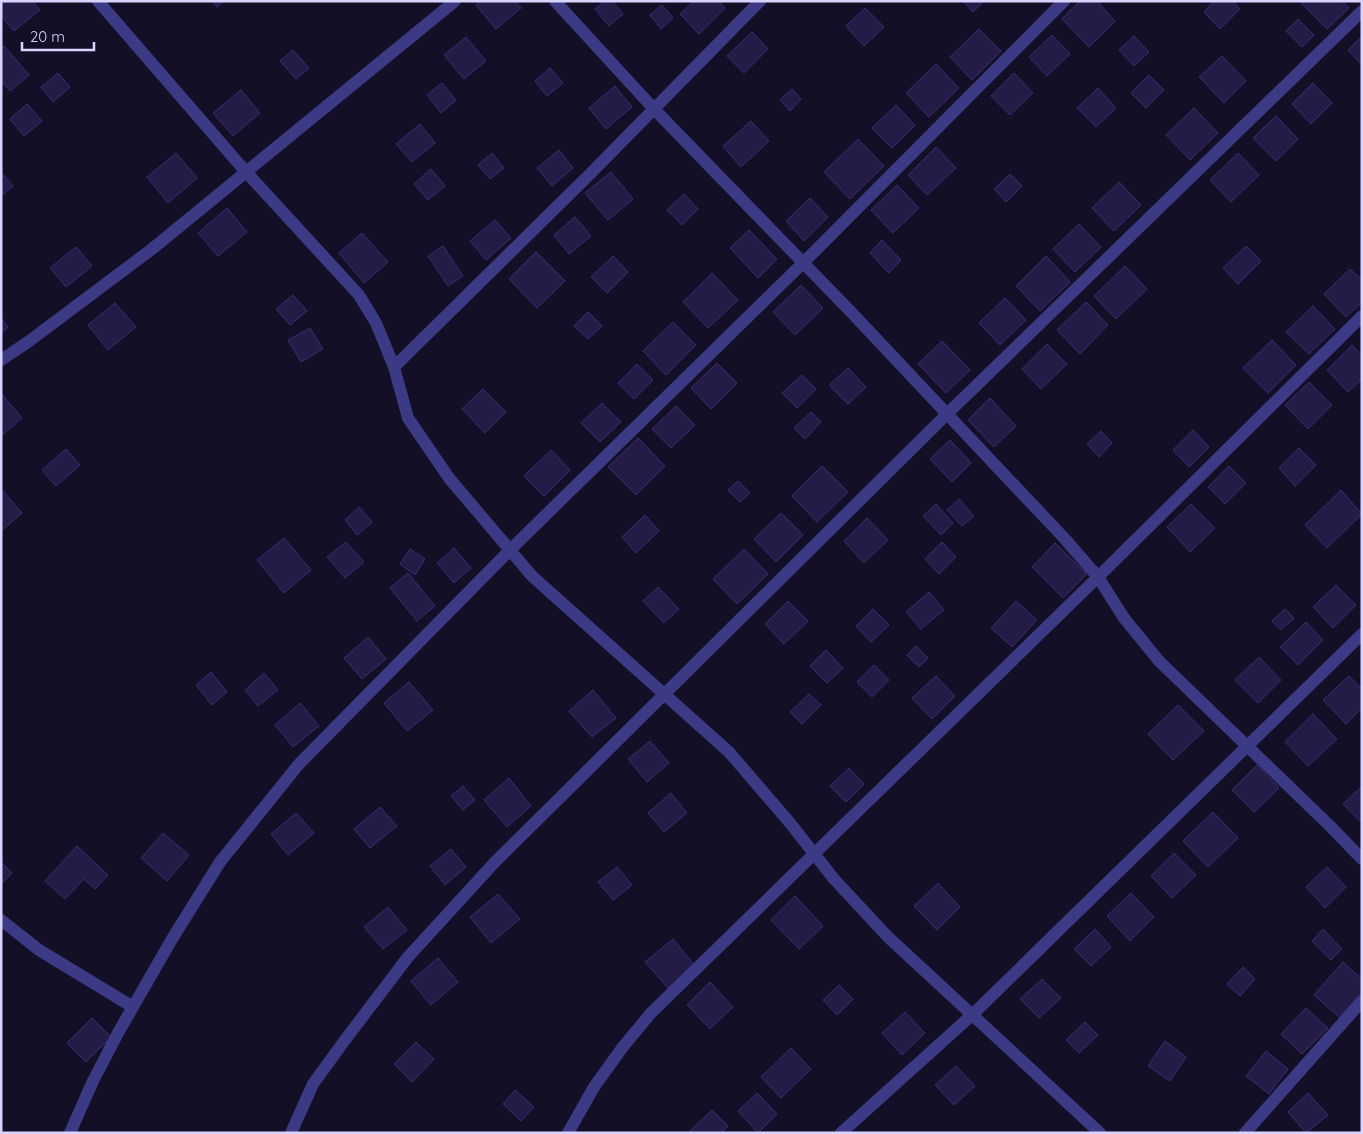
<svg xmlns="http://www.w3.org/2000/svg" width="1363" height="1134" font-family="Quicksand,sans-serif">
<style>
.building{fill:#241b47;stroke:#3b2d73}
.lines{fill:none;stroke-linecap:round;stroke-linejoin:round}
.street{stroke:#3d3a85;stroke-width:12}
</style>
<rect width="100%" height="100%" fill="#130f26"/>
<path class="building" d="M7 1H32L40 10 14 31 1 16V6Z
M212 1H224L217 7Z
M480 1H515L521 8 496 29 476 5Z
M605 1H612L623 14 609 26 595 9Z
M694 1H719L725 8 699 34 680 14Z
M963 1H984L973 12Z
M1080 1H1097L1115 21 1089 47 1062 19Z
M1214 1H1233L1240 9 1220 29 1204 12Z
M1342 1 1349 8 1327 29 1300 2Z
M662 5 673 18 661 29 650 15Z
M865 8 884 27 864 46 846 26Z
M1298 19 1314 35 1302 47 1286 31Z
M979 29 1001 51 972 80 950 57Z
M752 32 768 49 744 73 727 56Z
M1052 35 1070 54 1047 76 1029 57Z
M1134 36 1149 52 1134 66 1119 50Z
M1362 36V65L1348 50Z
M466 37 486 61 464 79 444 55Z
M4 46 29 75 10 91 1 81V49Z
M293 50 309 68 296 79 280 61Z
M1222 56 1246 81 1224 103 1199 77Z
M936 64 959 88 929 117 906 93Z
M550 68 563 83 547 96 535 81Z
M58 73 70 87 53 102 41 87Z
M1014 73 1033 93 1010 115 991 96Z
M1149 75 1164 90 1146 108 1131 93Z
M442 83 456 100 441 113 427 95Z
M1313 83 1332 103 1311 124 1292 104Z
M615 86 632 107 606 129 589 108Z
M1098 88 1116 108 1096 127 1077 108Z
M792 89 801 99 790 111 780 100Z
M241 90 260 113 233 136 213 113Z
M27 104 42 121 24 136 10 119Z
M896 105 915 125 892 148 872 128Z
M1194 108 1218 133 1190 160 1166 135Z
M1276 116 1298 139 1276 161 1253 138Z
M751 121 769 141 741 167 723 146Z
M420 124 435 143 412 162 396 144Z
M858 139 884 166 850 199 824 172Z
M936 147 956 168 927 195 908 175Z
M559 150 573 168 552 186 537 168Z
M176 153 197 178 168 203 147 177Z
M492 153 504 168 490 179 478 165Z
M1238 153 1259 175 1231 202 1210 180Z
M431 169 445 186 428 200 414 184Z
M1 172 13 186 1 196Z
M611 172 633 199 608 220 585 193Z
M1010 174 1022 186 1006 202 994 189Z
M1119 182 1141 205 1114 231 1092 208Z
M897 185 919 208 893 233 871 210Z
M684 194 698 209 682 225 667 210Z
M810 198 828 217 804 241 786 221Z
M227 208 247 232 218 256 198 233Z
M575 217 591 236 569 254 554 235Z
M495 220 511 238 486 260 470 241Z
M1079 224 1101 247 1075 272 1053 249Z
M749 230 777 259 758 278 730 248Z
M362 233 388 262 364 283 339 253Z
M882 240 901 260 889 273 870 253Z
M443 246 463 276 448 286 428 256Z
M1246 246 1261 261 1238 284 1223 268Z
M76 247 92 266 66 287 50 268Z
M536 252 565 281 537 308 509 279Z
M613 256 628 272 607 293 591 277Z
M1046 256 1070 282 1040 311 1016 286Z
M1125 266 1147 289 1116 319 1094 296Z
M1350 269 1362 280V302L1346 317 1324 294Z
M712 273 738 300 708 328 683 302Z
M801 285 823 308 795 335 773 312Z
M293 295 307 311 290 325 276 309Z
M1005 298 1026 320 1000 345 979 323Z
M1086 302 1108 325 1080 354 1057 330Z
M115 303 136 327 108 350 88 325Z
M1313 306 1335 329 1309 354 1286 332Z
M588 312 602 326 588 339 574 326Z
M1 318 8 327 1 333Z
M673 322 696 345 666 375 643 351Z
M310 328 323 349 301 362 288 340Z
M1272 340 1296 365 1268 393 1243 368Z
M942 341 970 370 946 393 918 364Z
M1047 344 1067 364 1041 389 1022 369Z
M1352 345 1362 355V379L1348 392 1327 370Z
M717 363 737 383 711 409 691 388Z
M637 364 653 380 634 399 618 383Z
M848 368 866 387 848 404 829 385Z
M802 375 816 389 797 408 782 393Z
M1309 382 1332 405 1308 429 1285 405Z
M483 389 506 412 485 433 462 409Z
M1 393 22 418 1 436Z
M990 398 1016 426 994 447 968 420Z
M602 403 621 422 600 442 581 423Z
M676 406 695 425 671 448 652 429Z
M811 412 821 422 805 439 794 428Z
M1193 430 1209 447 1189 467 1173 450Z
M1101 431 1112 443 1099 457 1087 444Z
M638 438 665 466 636 495 608 467Z
M950 440 971 463 952 482 930 459Z
M1299 448 1316 465 1295 486 1279 468Z
M66 449 80 465 56 486 42 470Z
M551 450 570 470 544 496 524 476Z
M822 466 848 492 817 522 792 496Z
M1229 466 1246 483 1225 504 1208 487Z
M738 481 750 493 740 502 728 490Z
M1341 490 1362 514 1327 548 1305 525Z
M3 491 22 513 1 531V493Z
M959 499 974 516 962 526 947 510Z
M936 504 953 523 941 535 923 516Z
M1191 504 1215 528 1190 552 1167 527Z
M359 507 372 522 357 535 345 520Z
M781 513 803 535 776 562 754 539Z
M645 515 659 531 636 553 622 537Z
M867 518 888 540 864 563 844 541Z
M284 538 311 570 284 593 257 560Z
M346 542 364 562 345 578 327 557Z
M942 542 956 557 939 574 925 559Z
M1055 543 1087 574 1063 598 1032 567Z
M454 548 471 568 454 583 437 563Z
M410 549 425 559 415 575 400 564Z
M744 549 768 574 737 604 713 579Z
M408 573 435 606 417 621 390 588Z
M1336 585 1356 605 1333 628 1313 607Z
M658 587 679 609 664 623 643 601Z
M929 592 944 610 921 629 906 612Z
M788 601 808 621 784 644 765 624Z
M1016 601 1037 620 1012 647 991 628Z
M873 609 889 625 871 642 856 626Z
M1285 609 1294 618 1281 630 1272 621Z
M1306 622 1323 640 1298 665 1280 647Z
M368 637 386 659 362 679 344 658Z
M916 646 928 658 919 667 907 655Z
M826 650 843 668 827 683 810 666Z
M1259 657 1281 680 1258 703 1235 680Z
M874 665 889 680 872 697 857 682Z
M211 672 227 692 212 705 196 685Z
M264 673 278 690 258 706 245 690Z
M936 676 955 696 932 719 912 698Z
M1349 676 1362 689V708L1346 724 1323 700Z
M409 682 433 710 407 731 384 703Z
M593 690 616 718 592 737 569 711Z
M809 694 821 705 802 724 790 712Z
M300 703 319 726 293 747 275 725Z
M1178 705 1204 731 1173 760 1148 734Z
M1313 714 1337 739 1308 766 1285 742Z
M650 741 669 763 647 782 628 759Z
M1257 765 1279 788 1254 812 1232 790Z
M849 768 864 784 846 802 830 786Z
M509 778 531 806 507 827 484 800Z
M463 786 475 800 463 810 451 796Z
M1362 786V819L1360 821 1343 804Z
M671 793 687 813 664 832 648 813Z
M380 807 397 826 370 848 354 829Z
M1213 812 1238 838 1208 867 1183 841Z
M296 813 314 833 288 855 271 834Z
M163 833 189 855 167 881 141 858Z
M77 846 108 875 95 889 84 879 65 899 45 881Z
M451 849 466 867 445 885 430 866Z
M1174 853 1196 875 1172 898 1151 876Z
M1 862 12 873 1 884Z
M617 867 632 885 613 900 598 882Z
M1327 867 1346 887 1325 908 1306 887Z
M938 883 960 907 937 930 914 906Z
M1131 893 1154 917 1130 941 1107 916Z
M498 894 520 919 491 943 470 917Z
M795 896 823 926 799 949 771 920Z
M388 907 407 930 383 949 364 927Z
M1095 929 1111 947 1091 966 1074 949Z
M1323 929 1342 949 1331 960 1312 941Z
M673 939 695 966 668 988 645 962Z
M438 958 458 982 431 1005 411 981Z
M1343 962 1362 979V992L1340 1018 1314 995Z
M1243 967 1255 979 1240 996 1227 984Z
M1042 979 1061 998 1039 1018 1020 999Z
M710 982 733 1007 710 1029 687 1005Z
M839 985 853 999 837 1015 823 1000Z
M1306 1008 1328 1028 1302 1054 1281 1034Z
M905 1012 925 1033 902 1055 882 1033Z
M92 1018 111 1037 86 1062 67 1043Z
M1085 1022 1098 1035 1079 1053 1066 1040Z
M1165 1041 1186 1057 1170 1081 1148 1066Z
M416 1042 434 1059 412 1082 394 1064Z
M791 1048 811 1069 781 1098 761 1077Z
M1266 1051 1288 1069 1269 1094 1246 1076Z
M956 1066 975 1086 954 1105 935 1085Z
M515 1090 534 1107 521 1121 503 1104Z
M757 1093 777 1114 758 1133 738 1111Z
M1308 1093 1328 1115 1306 1133 1288 1112Z
M712 1110 728 1126 721 1133H688Z"/>
<g class="lines">
<path class="street" d="M98 1 246 172 359 295 376 323 394 367 408 418 449 478 532 576 729 752 790 823 834 879 888 937 1100 1133
M555 1 654 109 852 313 1065 539 1098 577 1124 618 1159 661 1330 826 1362 859
M1 360 28 342 152 249 455 1
M394 367 590 174 760 1
M1 920 39 950 133 1007
M70 1133 93 1081 118 1033 172 939 220 862 299 764 510 550 803 263 1064 1
M291 1133 313 1084 345 1040 408 957 494 863 947 414 1362 11
M568 1133 594 1087 622 1048 651 1013 1098 577 1362 316
M841 1133 973 1014 1362 634
M1245 1133 1362 1001"/>
</g>
<rect width="1363" height="1134" fill="none" stroke="#d9d4ff" stroke-width="5"/>
<path d="M22 42v8h72v-8" fill="none" stroke="#d9d4ff" stroke-width="2.5"/>
<text x="30" y="42" font-size="15" fill="#d9d4ff" stroke="#130f26" stroke-width="4" paint-order="stroke">20 m</text>
</svg>
